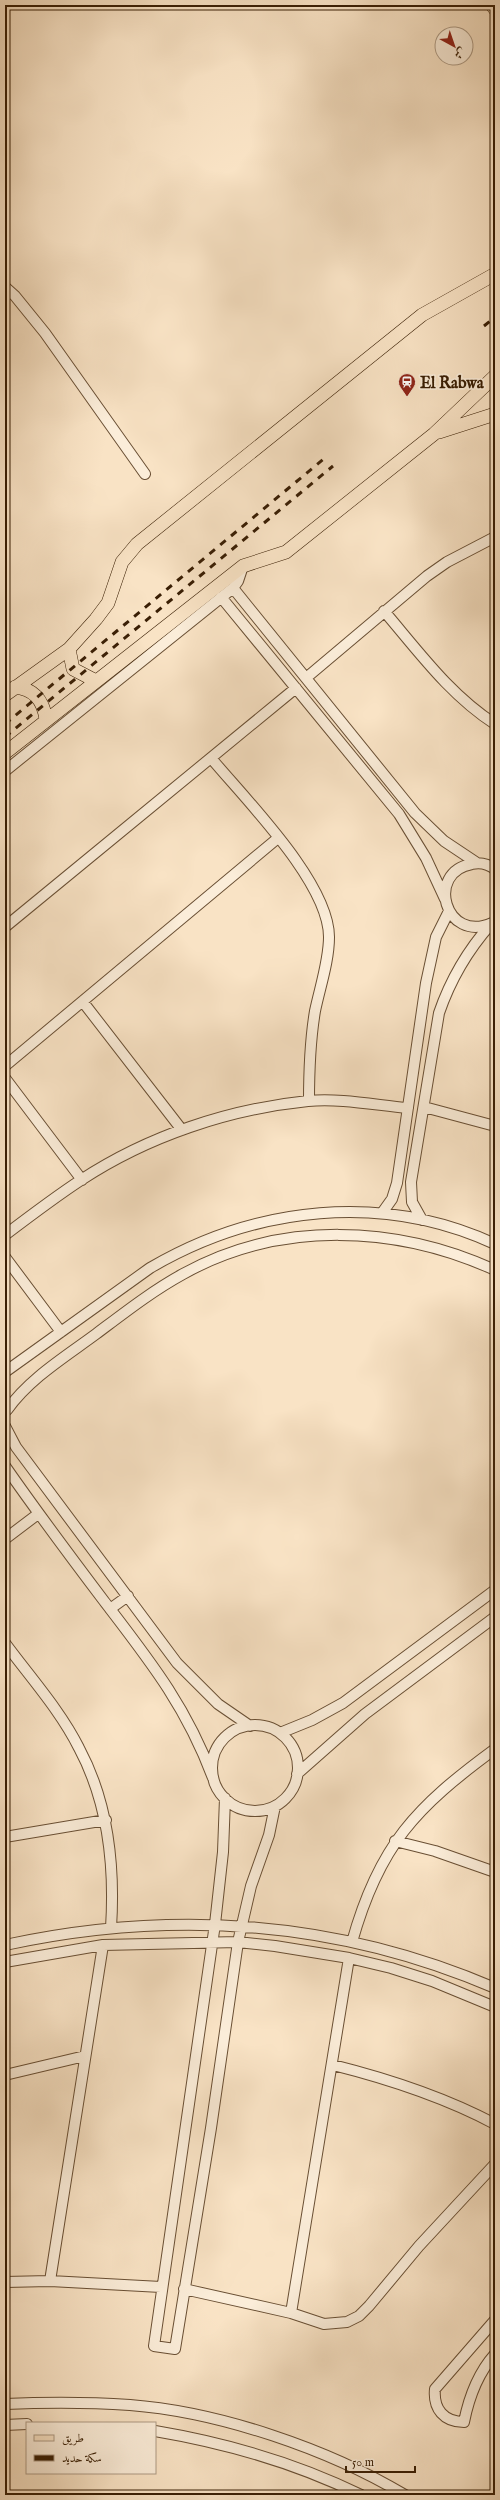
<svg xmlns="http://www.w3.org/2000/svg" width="500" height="2500" font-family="'IM FELL English',Amiri,serif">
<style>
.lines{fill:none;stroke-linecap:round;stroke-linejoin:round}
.minor-casing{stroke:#694f34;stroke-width:12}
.major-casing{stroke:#391e04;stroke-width:14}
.minor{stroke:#fbedd9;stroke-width:10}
.major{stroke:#f9e3c5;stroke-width:13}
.rail{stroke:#391e04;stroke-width:3;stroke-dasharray:7 7;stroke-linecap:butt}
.labels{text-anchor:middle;stroke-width:3.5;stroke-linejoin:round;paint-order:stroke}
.poi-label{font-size:16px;font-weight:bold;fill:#391e04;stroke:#fbedd9;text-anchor:start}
</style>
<rect width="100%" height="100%" fill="#f9e3c5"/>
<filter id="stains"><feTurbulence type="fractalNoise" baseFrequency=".005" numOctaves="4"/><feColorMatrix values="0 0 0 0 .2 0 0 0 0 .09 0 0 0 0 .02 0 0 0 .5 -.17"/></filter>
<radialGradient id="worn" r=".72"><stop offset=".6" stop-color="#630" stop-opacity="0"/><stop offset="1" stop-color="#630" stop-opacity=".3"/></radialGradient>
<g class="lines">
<g class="minor-casing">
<path id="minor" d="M5 287 15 296 45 333 145 474
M233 588 415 813 444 841 477 863
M221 597 399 814 426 858 445 899
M384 611C419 652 450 695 495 724
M306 678 427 576 447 562 495 537
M211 758C246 800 329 883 329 937 329 961 320 987 315 1011 310 1041 309 1071 309 1101
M5 771 233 588 238 581 243 566
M492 923C445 944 425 872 472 864 480 862 488 864 495 869
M5 927 296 688
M83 1002 182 1130
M5 1066 278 838
M5 1078 82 1180
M424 1107 495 1126
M382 1213 392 1199 397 1183 426 983 436 937 449 911
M422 1220 412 1202 411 1182 439 1013C451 978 467 951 491 924
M5 1235C30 1216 55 1197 81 1180 148 1136 229 1109 308 1101 340 1098 375 1105 408 1108
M5 1257 61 1332
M5 1372 150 1268C256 1206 382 1192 495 1244
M7 1410C30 1378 65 1357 96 1334 124 1313 152 1291 183 1274 280 1220 397 1225 495 1270
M5 1426 16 1447 177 1663 218 1704 250 1726
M5 1466C37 1512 70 1556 104 1601 150 1661 186 1706 213 1778
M5 1539 38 1514
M110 1609 128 1596
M5 1643C30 1677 60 1710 79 1748 109 1804 115 1866 111 1928
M212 1768a43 43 0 1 1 86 0a43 43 0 1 1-86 0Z
M280 1733 312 1720 343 1703 495 1590
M297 1774 365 1714 495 1617
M225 1798 223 1852 215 1924 154 2346 175 2349 211 2128 238 1942 251 1886 269 1835 275 1806
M5 1837 106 1820
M395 1841 435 1851 495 1872
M352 1942C379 1845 416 1807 495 1749
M5 1945C172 1909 337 1920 495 1988
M5 1962 103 1945 238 1942 275 1946 349 1958 391 1968 432 1981 495 2007
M333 2065C389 2079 444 2097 495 2124
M5 2075 85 2056
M50 2281 103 1945
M5 2282 50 2281 161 2287
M184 2289 291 2313 324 2324 347 2322 359 2316 369 2306 419 2246 495 2164
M291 2313 349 1958
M495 2320 435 2389C433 2409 444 2422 464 2422 469 2397 478 2373 495 2354
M5 2404C47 2402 88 2402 130 2405 220 2412 328 2449 405 2495
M5 2425 27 2424
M155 2431C226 2443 296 2463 361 2495"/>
</g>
<g class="major-casing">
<path id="major" d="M492 5 495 9
M439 432 495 414
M69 649 73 669 96 681
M15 687C34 689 43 700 46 719
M5 695 69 649 96 619 108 603 122 562 137 544 422 315 495 274
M5 753 243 566 286 552 434 434 495 376"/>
</g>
<use href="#minor" class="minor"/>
<use href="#major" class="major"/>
<path class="rail" d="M484 326 495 317
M491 335 495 331
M5 724 326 457
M5 737 333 466"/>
</g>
<defs>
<g id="station-pin" transform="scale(0.9)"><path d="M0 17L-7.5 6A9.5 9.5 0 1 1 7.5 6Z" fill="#8f2418" stroke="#fbedd9"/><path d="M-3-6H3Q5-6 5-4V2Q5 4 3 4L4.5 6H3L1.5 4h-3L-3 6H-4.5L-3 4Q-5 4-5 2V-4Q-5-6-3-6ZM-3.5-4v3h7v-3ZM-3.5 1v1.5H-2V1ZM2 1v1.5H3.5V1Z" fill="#fff"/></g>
</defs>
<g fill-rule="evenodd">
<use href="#station-pin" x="407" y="382"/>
</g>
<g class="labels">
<g class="poi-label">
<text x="420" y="388">El Rabwa</text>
</g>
</g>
<rect width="500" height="2500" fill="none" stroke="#f9e3c5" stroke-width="20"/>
<rect x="6" y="6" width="488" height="2488" fill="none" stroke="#391e04" stroke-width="2"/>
<rect x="10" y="10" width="480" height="2480" fill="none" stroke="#391e04"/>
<rect x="26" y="2422" width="130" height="52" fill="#fbedd9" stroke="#ad9a84"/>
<rect x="34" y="2435" width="20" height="6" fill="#f9e3c5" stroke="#ad9a84"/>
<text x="62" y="2442" font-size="12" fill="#391e04">طريق</text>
<rect x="34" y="2455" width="20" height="6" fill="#391e04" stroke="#ad9a84"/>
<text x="62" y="2462" font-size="12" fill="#391e04">سكة حديد</text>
<g transform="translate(454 46) rotate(140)"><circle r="19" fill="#fbedd9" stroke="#ad9a84"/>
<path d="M0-3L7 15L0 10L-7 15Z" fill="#8f2418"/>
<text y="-6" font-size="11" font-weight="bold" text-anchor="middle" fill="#391e04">ش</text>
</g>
<path d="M346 2466v6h69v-6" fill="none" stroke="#391e04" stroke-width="2"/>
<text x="352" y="2466" font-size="12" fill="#391e04" stroke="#fbedd9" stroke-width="3" paint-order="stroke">50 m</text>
<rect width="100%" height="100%" filter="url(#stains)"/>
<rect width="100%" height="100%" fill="url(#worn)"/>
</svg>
